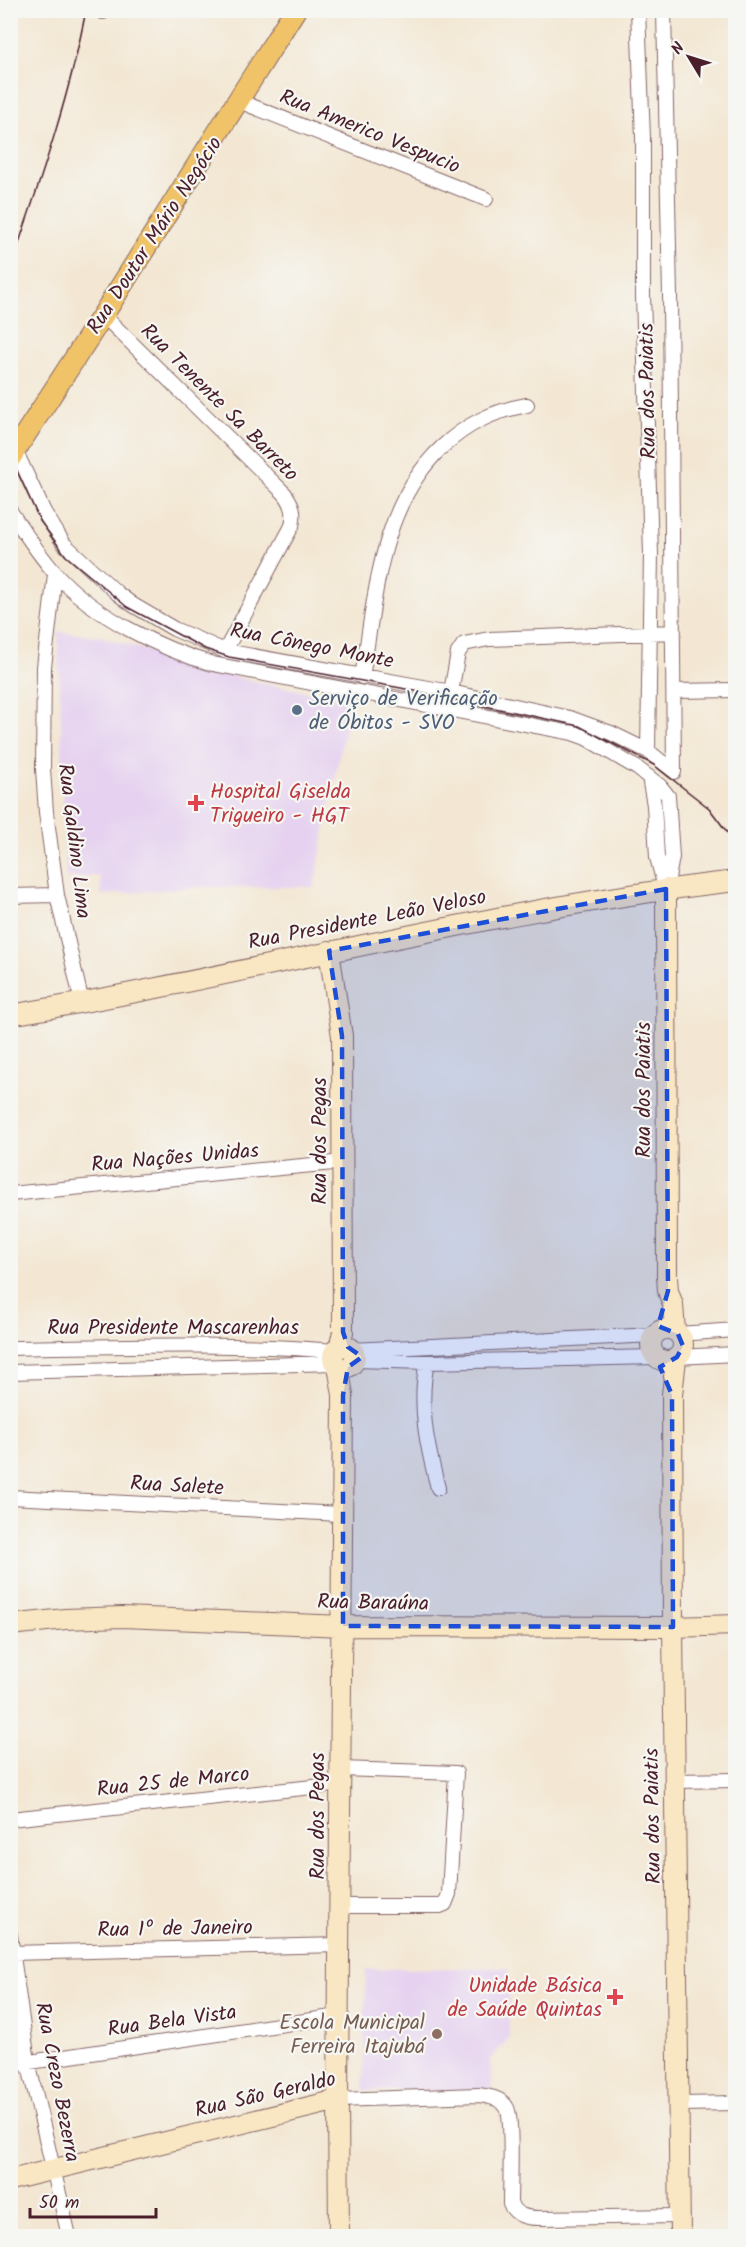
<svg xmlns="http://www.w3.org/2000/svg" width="746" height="2247" font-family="Kalam,sans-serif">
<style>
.built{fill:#e6d2f0}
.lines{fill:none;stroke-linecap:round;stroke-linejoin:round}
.street-casing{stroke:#856566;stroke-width:16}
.secondary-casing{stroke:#856566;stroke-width:22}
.primary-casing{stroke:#856566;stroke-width:23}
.street{stroke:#fff;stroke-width:14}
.secondary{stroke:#f9e7c3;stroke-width:20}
.primary{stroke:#f0c369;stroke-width:21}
.tram{stroke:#4a1f2b;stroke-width:1.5}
.marked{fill:#1d4ed8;fill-opacity:0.2;stroke:#1d4ed8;stroke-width:4.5;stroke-dasharray:12 8;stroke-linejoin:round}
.service-dot{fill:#5c6f8a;stroke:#f6f6f2;stroke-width:2}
.health-dot{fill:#e0444e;stroke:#f6f6f2;stroke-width:2}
.education-dot{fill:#8d6e63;stroke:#f6f6f2;stroke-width:2}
.labels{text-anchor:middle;stroke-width:4.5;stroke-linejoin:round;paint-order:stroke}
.street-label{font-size:21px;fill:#4a1f2b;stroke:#f6f6f2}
.service-label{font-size:21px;fill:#4e5e75;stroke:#f6f6f2;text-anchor:start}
.health-label{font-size:21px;fill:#be3a42;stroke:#f6f6f2;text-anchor:start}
.education-label{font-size:21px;fill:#785e54;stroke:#f6f6f2;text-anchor:end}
</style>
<rect width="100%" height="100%" fill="#f6f6f2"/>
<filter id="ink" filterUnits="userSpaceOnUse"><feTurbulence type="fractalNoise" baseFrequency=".0167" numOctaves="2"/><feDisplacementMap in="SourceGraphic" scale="12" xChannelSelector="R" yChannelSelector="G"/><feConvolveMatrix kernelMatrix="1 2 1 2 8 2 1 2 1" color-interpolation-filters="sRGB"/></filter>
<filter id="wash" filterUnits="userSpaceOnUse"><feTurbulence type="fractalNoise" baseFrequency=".008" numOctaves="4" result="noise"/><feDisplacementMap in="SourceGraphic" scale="24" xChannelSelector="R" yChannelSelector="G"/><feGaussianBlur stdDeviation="1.35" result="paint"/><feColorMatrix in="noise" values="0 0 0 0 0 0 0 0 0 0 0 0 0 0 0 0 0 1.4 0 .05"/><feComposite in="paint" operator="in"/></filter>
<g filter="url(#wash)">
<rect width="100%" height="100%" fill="#f3e7d3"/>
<path class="built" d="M58 632 98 636 244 679 350 701 314 887H201L101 895 100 876 66 878Z
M508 1968 509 2038 490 2060 492 2092 363 2090 366 1969Z"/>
</g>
<g filter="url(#ink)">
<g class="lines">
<g class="street-casing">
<path id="street" d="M638 10 643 138V295L651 554 648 751
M664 10 670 296 674 772
M103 12V10
M239 101 486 199
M103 315 285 494C293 505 295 512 292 526L225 651
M15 450 44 512 64 544 117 593 133 605 174 629 225 651 451 692 570 718 611 733 648 751 674 772
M10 511C24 532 39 555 56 574 94 616 160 649 213 664L572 733 586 738 637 768 660 786 668 796 672 857 666 889
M55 574 44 667 43 769 46 812 57 895 82 1003
M362 677C376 596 379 507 442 447 467 424 493 411 527 405
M675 691 736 690
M451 692 458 653 464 644 489 639 674 632
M649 777 654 805 657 857 664 884
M10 896 57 895
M10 1194 344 1162
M678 1334 736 1330
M10 1348C119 1346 228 1342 335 1351
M352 1350 654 1335
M677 1357 736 1354
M355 1360 427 1362 655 1357
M427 1362C418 1405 427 1446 438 1488
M10 1372 334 1363
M10 1497 341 1514
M675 1781 736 1780
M10 1819 341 1784
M341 1906H440L445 1904 449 1894 456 1773 341 1769
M10 1935 28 2062 69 2236
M10 1953 340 1945
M10 2065 339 2016
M338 2100 478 2095C488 2096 502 2098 507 2108 513 2120 510 2187 510 2204 516 2216 527 2218 539 2218L679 2216
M680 2104 736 2103"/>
</g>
<g class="secondary-casing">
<path id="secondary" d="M666 889 667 1277 668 1291 673 1305 675 1331
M329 951 342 1036 343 1332 339 1348
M10 1015C253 975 491 908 736 881
M651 1345a16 16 0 1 1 32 0a16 16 0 1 1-32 0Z
M333 1357a11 11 0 1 1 22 0a11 11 0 1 1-22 0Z
M676 1359 672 1395 673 1627 680 2236
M338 1366 343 1395 338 2100 339 2236
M10 1625 65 1619 123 1617 343 1626 673 1627 736 1625
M10 2180 338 2100"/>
</g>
<g class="primary-casing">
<path id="primary" d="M10 458 103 315 295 10"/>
</g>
<use href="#street" class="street"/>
<use href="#secondary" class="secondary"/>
<use href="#primary" class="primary"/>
<path class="tram" d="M10 269C39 184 69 99 86 10
M10 455 40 521 66 556 127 607 205 649 229 657 401 688 579 726 654 765 709 808 736 844"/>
</g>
</g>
<path class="marked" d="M666 889 668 1291 658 1326 678 1334 683 1346 677 1357 660 1367 672 1395 673 1627 343 1626V1395L348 1367 362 1357 348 1347 343 1332 342 1036 329 951Z"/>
<circle class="service-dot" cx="297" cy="710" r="6"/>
<g class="health-dot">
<path d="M193 794h6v6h6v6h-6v6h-6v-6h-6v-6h6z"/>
<path d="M612 1988h6v6h6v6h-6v6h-6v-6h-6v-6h6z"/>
</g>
<circle class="education-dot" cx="437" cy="2034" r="6"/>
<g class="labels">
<g class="street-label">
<text transform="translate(370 131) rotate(22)" y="7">Rua Americo Vespucio</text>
<text transform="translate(154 235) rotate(-57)" y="7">Rua Doutor Mário Negócio</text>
<text transform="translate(647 391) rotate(-91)" y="7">Rua dos Paiatis</text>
<text transform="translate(220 402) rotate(45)" y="7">Rua Tenente Sa Barreto</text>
<text transform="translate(312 645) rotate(11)" y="7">Rua Cônego Monte</text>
<text transform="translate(75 841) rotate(83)" y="7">Rua Galdino Lima</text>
<text transform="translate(367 919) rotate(-11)" y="7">Rua Presidente Leão Veloso</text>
<text transform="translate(643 1090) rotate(-90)" y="7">Rua dos Paiatis</text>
<text transform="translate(319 1141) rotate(-90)" y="7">Rua dos Pegas</text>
<text transform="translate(175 1157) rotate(-5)" y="7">Rua Nações Unidas</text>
<text x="173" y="1334">Rua Presidente Mascarenhas</text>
<text transform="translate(177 1485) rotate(3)" y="7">Rua Salete</text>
<text transform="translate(373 1602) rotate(1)" y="7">Rua Baraúna</text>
<text transform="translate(173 1781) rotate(-6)" y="7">Rua 25 de Marco</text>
<text transform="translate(317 1816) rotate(-90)" y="7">Rua dos Pegas</text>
<text transform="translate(652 1816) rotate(-91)" y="7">Rua dos Paiatis</text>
<text transform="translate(175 1928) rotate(-1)" y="7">Rua 1º de Janeiro</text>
<text transform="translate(172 2020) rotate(-8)" y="7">Rua Bela Vista</text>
<text transform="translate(58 2082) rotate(79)" y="7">Rua Crezo Bezerra</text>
<text transform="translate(265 2094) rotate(-13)" y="7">Rua São Geraldo</text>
</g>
<g class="service-label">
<text x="309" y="705">Serviço de Verificação<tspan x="309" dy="24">de Óbitos - SVO</tspan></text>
</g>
<g class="health-label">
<text x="210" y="798">Hospital Giselda<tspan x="210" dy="24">Trigueiro - HGT</tspan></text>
<text x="602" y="1992" text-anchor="end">Unidade Básica<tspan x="602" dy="24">de Saúde Quintas</tspan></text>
</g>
<g class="education-label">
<text x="425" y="2029">Escola Municipal<tspan x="425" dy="24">Ferreira Itajubá</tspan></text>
</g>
</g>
<rect width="746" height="2247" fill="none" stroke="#f6f6f2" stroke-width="36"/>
<g transform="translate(689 57) rotate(308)" stroke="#f6f6f2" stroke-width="4.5" paint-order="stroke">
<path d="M0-4.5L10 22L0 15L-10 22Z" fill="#4a1f2b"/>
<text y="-9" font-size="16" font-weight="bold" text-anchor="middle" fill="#4a1f2b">N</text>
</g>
<path d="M30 2208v9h126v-9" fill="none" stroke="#4a1f2b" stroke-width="3"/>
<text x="39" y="2208" font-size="18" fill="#4a1f2b" stroke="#f6f6f2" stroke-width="4.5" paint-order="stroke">50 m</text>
</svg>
